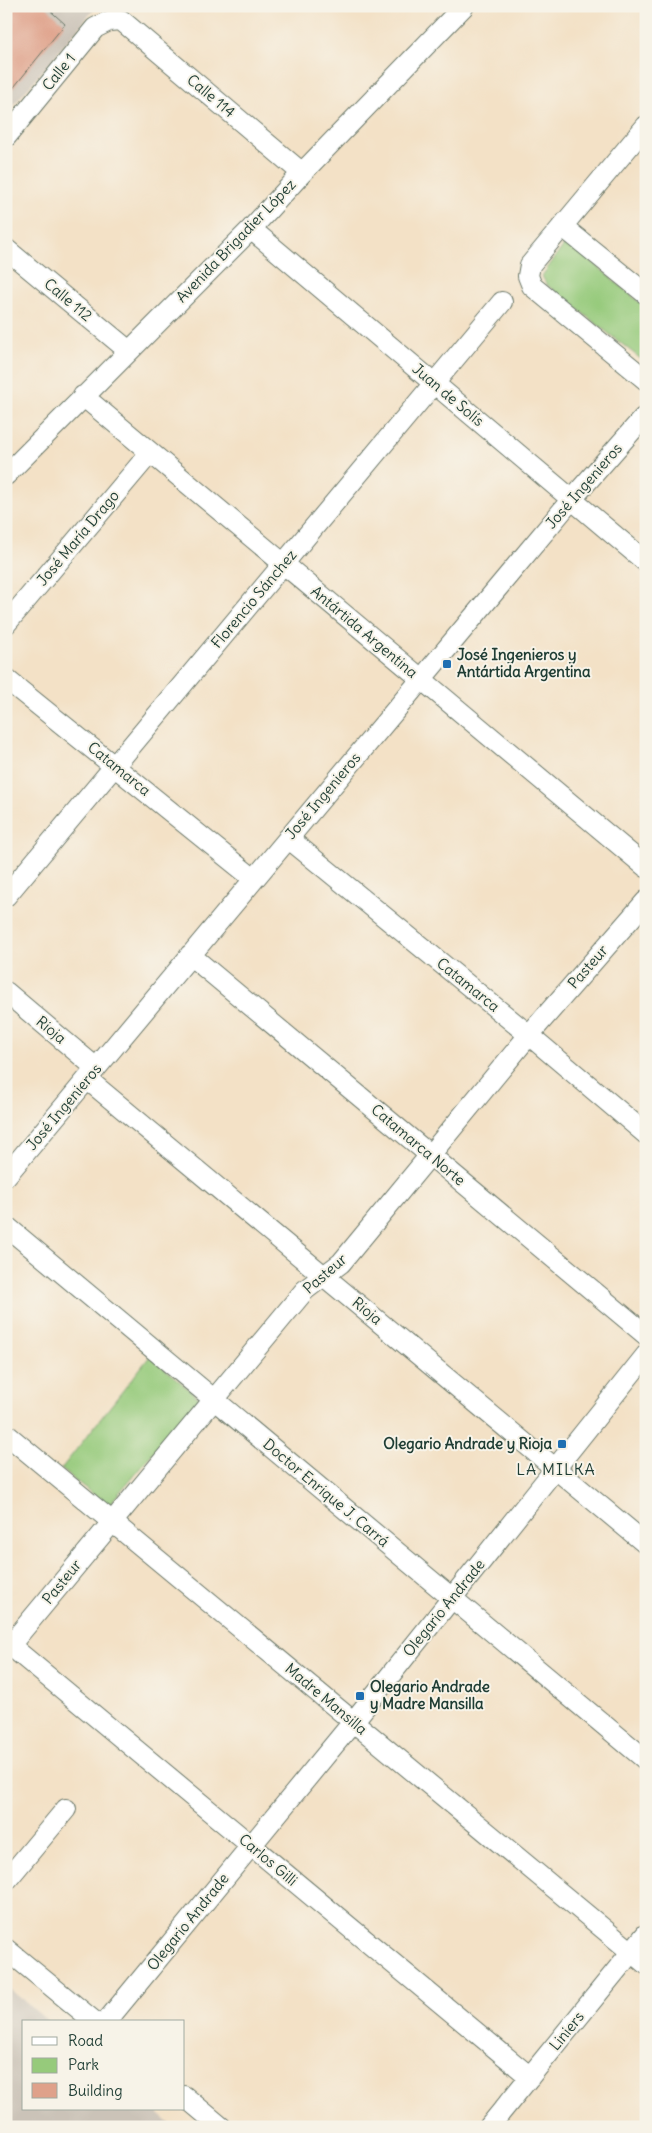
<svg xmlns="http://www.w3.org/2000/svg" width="652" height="2133" font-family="Delius,sans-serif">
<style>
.industrial{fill:#cbc3b8}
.green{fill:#96ca7b;stroke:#5a8458}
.building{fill:#dfa18a}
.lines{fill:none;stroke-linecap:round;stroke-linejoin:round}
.minor-casing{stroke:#697667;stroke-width:22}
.minor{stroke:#fff;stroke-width:20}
.poi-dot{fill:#1f6fb2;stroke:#f7f3e8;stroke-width:2}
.labels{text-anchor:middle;stroke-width:4;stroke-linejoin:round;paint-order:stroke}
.street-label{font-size:15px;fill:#1f3d34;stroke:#f7f3e8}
.poi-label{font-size:15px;font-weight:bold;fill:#1f3d34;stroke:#f7f3e8;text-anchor:start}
.neighbourhood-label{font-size:16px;letter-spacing:1px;fill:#1f3d34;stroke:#f7f3e8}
</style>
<rect width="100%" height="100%" fill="#f7f3e8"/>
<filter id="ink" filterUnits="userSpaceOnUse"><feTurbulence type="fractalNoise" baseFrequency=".02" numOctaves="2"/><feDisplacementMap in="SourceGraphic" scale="10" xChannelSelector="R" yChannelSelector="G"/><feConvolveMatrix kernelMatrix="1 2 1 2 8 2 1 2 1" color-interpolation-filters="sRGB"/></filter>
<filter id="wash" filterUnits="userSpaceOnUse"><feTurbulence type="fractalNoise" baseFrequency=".0096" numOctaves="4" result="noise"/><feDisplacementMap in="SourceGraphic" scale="20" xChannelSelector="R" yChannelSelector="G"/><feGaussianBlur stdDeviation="1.12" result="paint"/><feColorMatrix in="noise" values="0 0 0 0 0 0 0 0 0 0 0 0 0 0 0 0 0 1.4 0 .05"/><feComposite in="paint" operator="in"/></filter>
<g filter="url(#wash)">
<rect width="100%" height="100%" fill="#f3e1c6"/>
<path class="industrial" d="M6 6H97L6 114Z
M6 1986 49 2022H24V2109H153L174 2127H6Z"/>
<path class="green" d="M564 245 574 246 646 308V358L641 359 547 285 542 276Z
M150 1356 199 1398 108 1506 61 1469Z"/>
<g id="blocks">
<path class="building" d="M6 6H45L65 24 6 97Z"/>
</g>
</g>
<g filter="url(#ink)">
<use href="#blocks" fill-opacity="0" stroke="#697667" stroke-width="1"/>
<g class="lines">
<g class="minor-casing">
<path id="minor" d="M646 126 530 265 528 276 532 286 646 380
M6 137 95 28 109 21 121 20 302 173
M562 226 646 294
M251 229 646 562
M6 249 129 351
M83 396 646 867
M6 475 251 229 302 173 464 6
M6 624 150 453
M6 679 254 879
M288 838 529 1035 646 1134
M6 896 502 302
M190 955 646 1335
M6 992 96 1068
M87 1079 646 1544
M6 1176 572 499 643 418
M6 1226 646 1760
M6 1434 646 1964
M6 1642 530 2077
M6 1650 305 1290 341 1263 529 1035 646 901
M6 1881 66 1809
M6 1949 95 2022
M106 2022 353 1722 646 1355
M184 2096 221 2127
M489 2127 646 1934"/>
</g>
<use href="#minor" class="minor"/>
</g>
</g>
<g class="poi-dot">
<rect x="442" y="659" width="10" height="10" rx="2.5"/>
<rect x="557" y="1439" width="10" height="10" rx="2.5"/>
<rect x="355" y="1691" width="10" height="10" rx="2.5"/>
</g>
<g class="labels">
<g class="street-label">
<text transform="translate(59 72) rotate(-51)" y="5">Calle 1</text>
<text transform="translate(211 96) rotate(40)" y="5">Calle 114</text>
<text transform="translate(236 241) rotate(-46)" y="5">Avenida Brigadier López</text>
<text transform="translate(68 300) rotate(40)" y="5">Calle 112</text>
<text transform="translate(448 395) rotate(40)" y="5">Juan de Solís</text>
<text transform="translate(584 486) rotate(-49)" y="5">José Ingenieros</text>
<text transform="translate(78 538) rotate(-50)" y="5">José María Drago</text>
<text transform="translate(254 599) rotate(-50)" y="5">Florencio Sánchez</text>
<text transform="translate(364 632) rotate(40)" y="5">Antártida Argentina</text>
<text transform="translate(119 769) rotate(39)" y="5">Catamarca</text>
<text transform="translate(323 796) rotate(-50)" y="5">José Ingenieros</text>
<text transform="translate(588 967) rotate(-49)" y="5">Pasteur</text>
<text transform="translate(468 985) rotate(39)" y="5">Catamarca</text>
<text transform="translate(51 1030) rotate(40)" y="5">Rioja</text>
<text transform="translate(64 1107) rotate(-50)" y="5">José Ingenieros</text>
<text transform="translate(418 1145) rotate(40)" y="5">Catamarca Norte</text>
<text transform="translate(325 1274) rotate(-41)" y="5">Pasteur</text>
<text transform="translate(367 1311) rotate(40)" y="5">Rioja</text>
<text transform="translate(326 1493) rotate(40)" y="5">Doctor Enrique J. Carrá</text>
<text transform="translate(62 1582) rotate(-51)" y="5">Pasteur</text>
<text transform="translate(444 1608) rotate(-51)" y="5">Olegario Andrade</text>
<text transform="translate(326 1699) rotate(40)" y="5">Madre Mansilla</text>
<text transform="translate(268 1860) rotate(40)" y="5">Carlos Gilli</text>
<text transform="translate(188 1922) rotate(-51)" y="5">Olegario Andrade</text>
<text transform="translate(567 2031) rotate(-51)" y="5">Liniers</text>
</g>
<g class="poi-label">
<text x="457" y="660">José Ingenieros y<tspan x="457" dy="17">Antártida Argentina</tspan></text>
<text x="552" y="1449" text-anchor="end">Olegario Andrade y Rioja</text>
<text x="370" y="1692">Olegario Andrade<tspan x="370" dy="17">y Madre Mansilla</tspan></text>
</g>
<g class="neighbourhood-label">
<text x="556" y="1475">LA MILKA</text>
</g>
</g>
<rect width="652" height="2133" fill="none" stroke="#f7f3e8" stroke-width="25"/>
<rect x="22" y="2020" width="162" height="90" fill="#f7f3e8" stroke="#a1aaa0"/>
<rect x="32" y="2037" width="25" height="8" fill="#ffffff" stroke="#a1aaa0"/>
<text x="68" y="2046" font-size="15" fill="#1f3d34">Road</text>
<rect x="32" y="2058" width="25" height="15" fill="#96ca7b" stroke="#a1aaa0"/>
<text x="68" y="2070" font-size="15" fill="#1f3d34">Park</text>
<rect x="32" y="2083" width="25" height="15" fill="#dfa18a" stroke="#a1aaa0"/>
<text x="68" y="2096" font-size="15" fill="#1f3d34">Building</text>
</svg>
